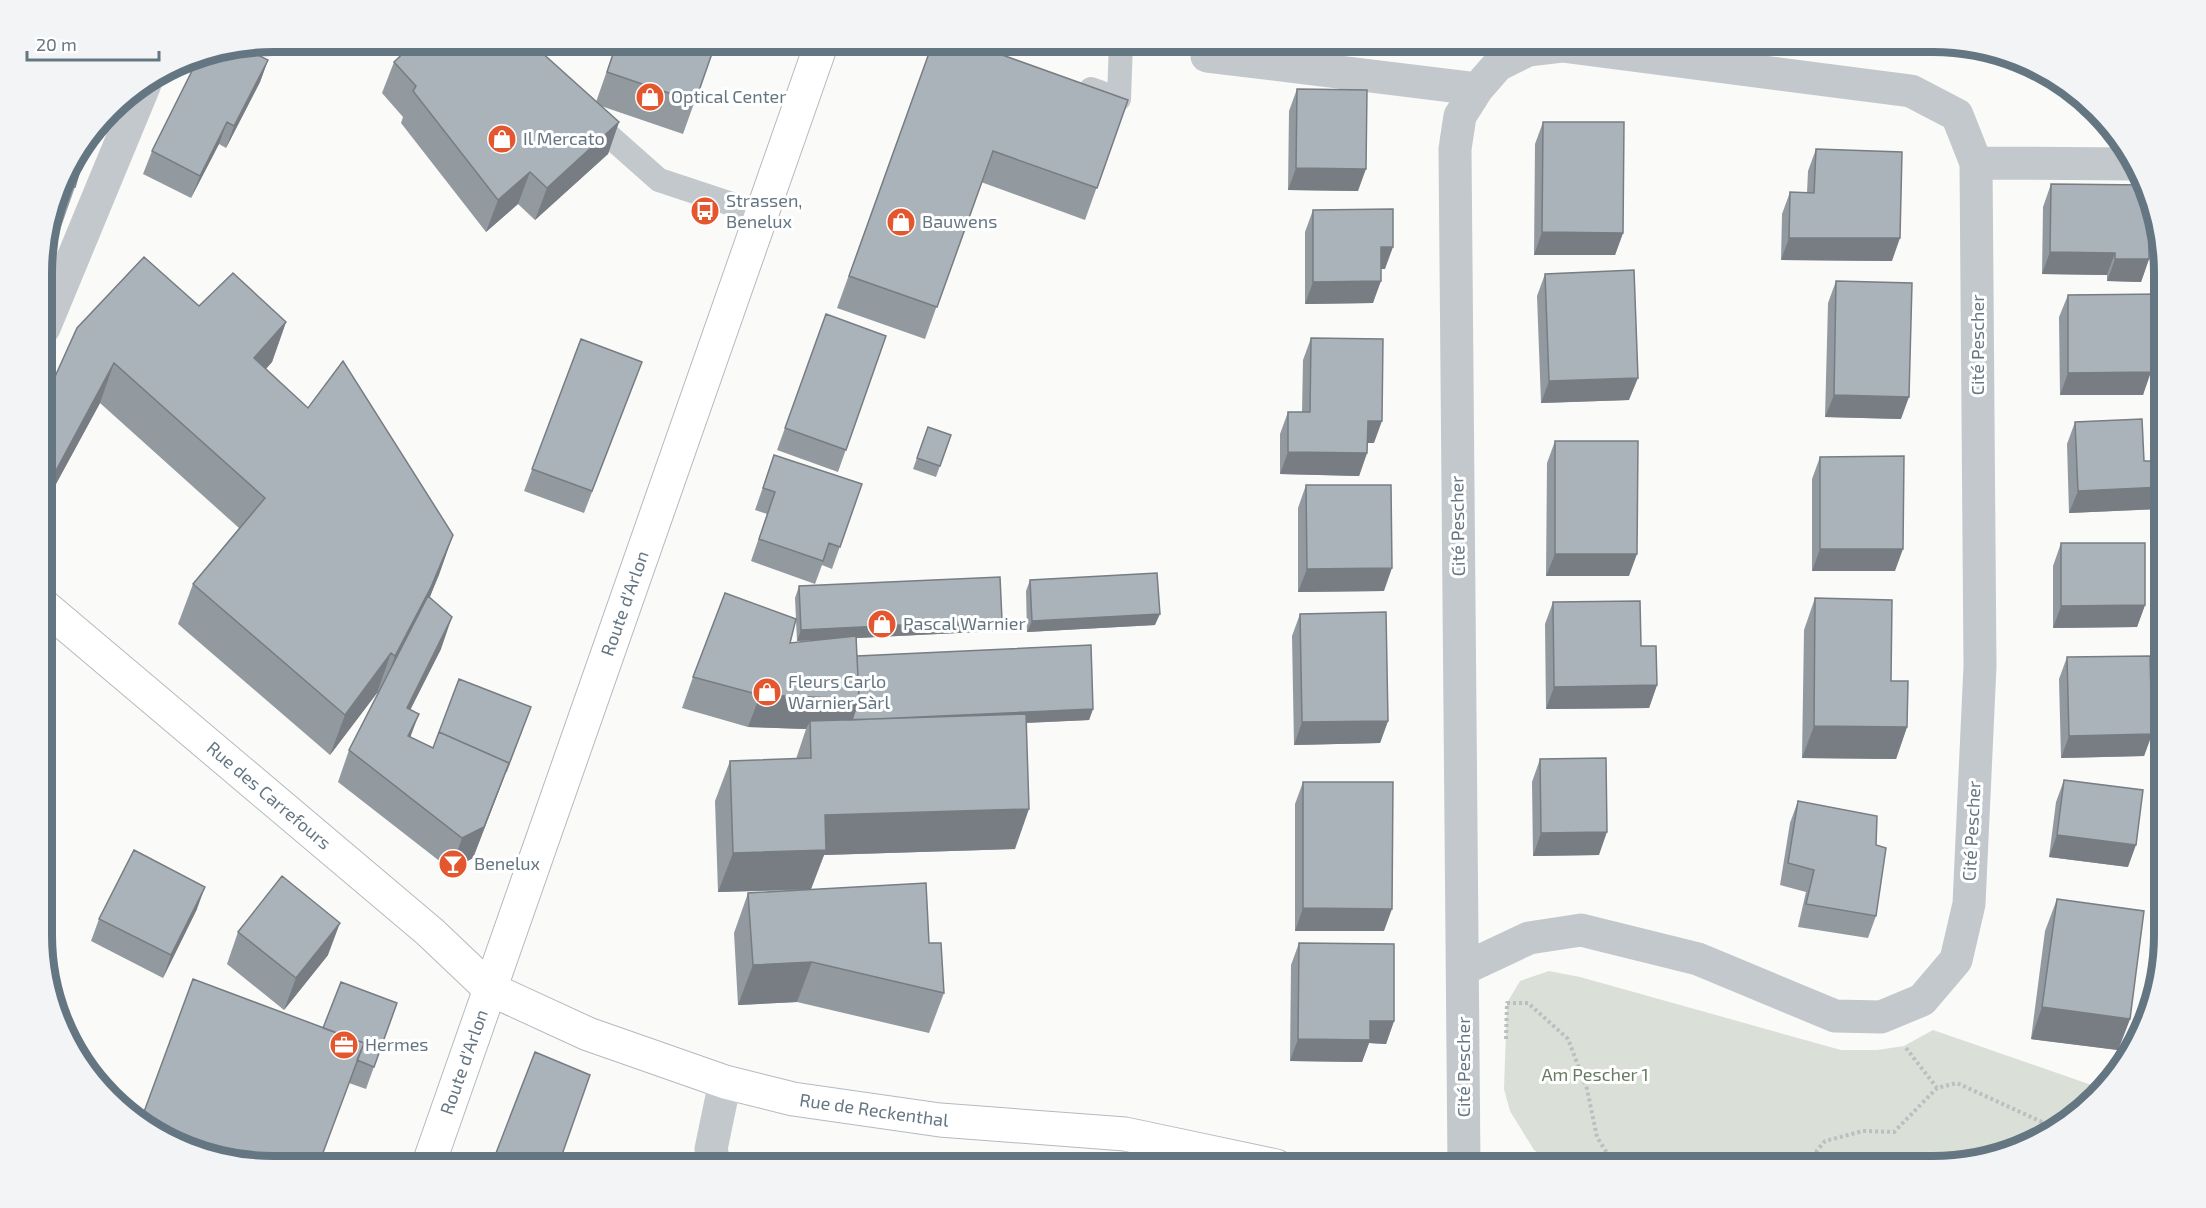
<svg xmlns="http://www.w3.org/2000/svg" width="2206" height="1208" font-family="'Exo 2',sans-serif">
<style>
.green{fill:#dadfd7}
.lines{fill:none;stroke-linecap:round;stroke-linejoin:round}
.secondary-casing{stroke:#b3babf;stroke-width:35}
.primary-casing{stroke:#b5babe;stroke-width:35}
.path{stroke:#bbbfc2;stroke-width:4;stroke-dasharray:3 3;stroke-linecap:butt}
.lane{stroke:#c3c8cc;stroke-width:24}
.street{stroke:#c3c8cc;stroke-width:33}
.secondary{stroke:#fff;stroke-width:33}
.primary{stroke:#fff;stroke-width:33}
.wall{fill:#929a9f}
.shaded-wall{fill:#777d82}
.building{fill:#aab3b9;stroke:#777d82;stroke-width:1.5}
.labels{text-anchor:middle;stroke-width:6;stroke-linejoin:round;paint-order:stroke}
.poi-label{font-size:18px;fill:#657683;stroke:#fff;text-anchor:start}
.street-label{font-size:18px;fill:#657683;stroke:#fff}
.park-label{font-size:18px;fill:#687a64;stroke:#fff}
.rim{fill:none;stroke:#657683;stroke-width:8}
</style>
<rect width="100%" height="100%" fill="#fafaf8"/>
<path class="green" d="M1549 971 1580 977 1841 1050H1877L1904 1046 1933 1030 2103 1089 2097 1098 2049 1135 1948 1166H1555L1534 1150 1510 1111 1504 1089 1507 1003 1520 981Z"/>
<g class="lines">
<g class="secondary-casing">
<g id="secondary">
<path id="s1" d="M44 606 430 932 490 989 588 1034 725 1082 793 1099 940 1120 1125 1134 1276 1166"/>
</g>
</g>
<g class="primary-casing">
<g id="primary">
<path id="s2" d="M428 1166 822 42"/>
</g>
</g>
<path class="path" d="M1506 1039 1507 1003H1528L1568 1039 1587 1089 1597 1137 1610 1158 1695 1166
M1906 1048 1937 1088 1957 1083 2057 1129
M1804 1166 1825 1141 1863 1131 1894 1132 1937 1088"/>
<path class="lane" d="M1091 89 1119 99 1121 42
M589 118 659 180 762 214"/>
<path class="street" d="M1207 56 1477 89
M1976 163 2134 164
M44 328 145 84
M1463 969 1529 938 1581 930 1698 959 1835 1016 1881 1017 1922 1000 1956 960 1969 904 1980 666 1976 163 1957 115 1911 91 1562 46 1528 50 1498 65 1477 89 1460 116 1455 149 1464 1166
M715 1166 711 1149 725 1082"/>
<use href="#secondary" class="secondary"/>
<use href="#primary" class="primary"/>
</g>
<path class="wall" d="M617 42H716L683 134 601 106 619 122 608 154 535 220 518 204 486 232 401 123 403 117 382 93 394 62 596 102Z
M933 42 1128 100 1085 220 981 182 925 339 837 308Z
M268 60 260 82 226 148 219 144 191 198 143 174 152 151Z
M1297 89 1358 191 1288 190 1289 111Z
M1543 122 1623 233 1615 255H1534L1535 144Z
M1816 149 1892 261 1781 260 1782 214 1790 192 1807 193 1808 171Z
M66 171 75 187 61 227 50 224Z
M2051 184 2149 259 2141 282 2107 281V275L2042 274 2043 207Z
M1313 210 1385 269H1381L1373 303 1305 304V232Z
M1545 274 1629 400 1541 403 1537 296Z
M1836 281 1901 419 1825 417 1828 303Z
M2163 294V363H2151L2143 395H2060L2059 317 2068 295Z
M199 306 286 322 272 362 266 369 308 408 453 535 430 597 441 649 410 710 411 737 433 748 523 729 473 858 451 870 338 782 349 750 378 694 377 693 330 755 178 624 193 584 239 528 100 403 44 506V401Z
M826 314 886 336 838 472 777 450Z
M1311 338 1374 443H1367V453L1359 476 1280 474V434L1288 412H1302L1303 360Z
M581 339 642 362 584 513 524 491Z
M2075 422 2144 461H2163V496L2159 509 2069 513 2067 444Z
M928 427 951 435 936 477 913 469Z
M1555 441 1629 576H1546L1547 463Z
M774 455 862 484 832 569 822 565 815 584 751 561 767 514 755 510Z
M1820 457 1895 571H1812V479Z
M1306 485 1384 591 1298 592V508Z
M2061 543 2145 605 2137 627 2053 628V566Z
M1030 580 1155 625 1027 632 1026 591Z
M799 586 1002 620 998 631 857 638V656L1093 709 1089 720 1026 723 1015 849 824 855 811 889 929 943 944 993 929 1033 797 1002 738 1005 734 933 748 893 807 890 718 892 715 801 730 761 796 759 806 729 748 727 682 708 693 677 790 643 820 640 797 641 795 598Z
M1815 598 1891 681 1907 727 1896 759 1802 758 1804 630Z
M1553 602 1641 646 1657 685 1649 708 1546 709 1545 624Z
M1300 614 1388 721 1380 743 1294 745 1292 636Z
M2067 657 2152 734 2144 756 2061 758 2059 679Z
M1540 759 1599 855 1533 856 1532 782Z
M2064 780 2128 867 2049 857 2056 802Z
M1303 782 1384 931H1295V804Z
M1798 801 1876 845V916L1868 938 1798 927 1806 892 1780 885 1790 823Z
M2057 899 2130 1019 2118 1050 2031 1039 2045 931Z
M197 909 163 978 91 941 99 919Z
M238 932 328 955 284 1010 227 964Z
M1299 943 1394 1021 1386 1044 1369 1043 1362 1062 1290 1061 1291 965Z
M397 1003 366 1089 349 1083 323 1028Z"/>
<path class="shaded-wall" d="M268 60 260 82 226 148 234 126Z
M227 122 219 144 191 198 200 176Z
M619 122 608 154 535 220 547 188Z
M1296 168 1366 169 1358 191 1288 190Z
M530 172 518 204 486 232 498 200Z
M1542 232 1623 233 1615 255H1534Z
M1789 238H1900L1892 261 1781 260Z
M1381 247H1393L1385 269H1373Z
M2050 252 2115 253 2107 275 2042 274Z
M2115 259H2149L2141 282 2107 281Z
M1381 281 1373 303 1305 304 1313 282Z
M286 322 272 362 239 398 254 358Z
M2151 341H2163V363H2142Z
M114 363 100 403 44 506V501L53 476Z
M2151 372 2143 395H2060L2068 373Z
M1638 378 1629 400 1541 403 1549 381Z
M1834 395 1909 397 1901 419 1825 417Z
M1368 421H1382L1374 443H1360Z
M1288 452 1367 453 1359 476 1280 474Z
M2163 487V496L2159 509 2069 513 2078 491Z
M453 535 439 575 417 627 381 696 395 656Z
M1820 549H1903L1895 571H1812Z
M1555 554H1637L1629 576H1546Z
M1392 568 1384 591 1298 592 1307 569Z
M2145 605 2137 627 2053 628 2061 606Z
M1160 614 1155 625 1027 632 1032 621Z
M452 617 441 649 395 740 407 708Z
M1002 620 998 631 797 641 801 630Z
M391 653 377 693 330 755 345 715Z
M1657 685 1649 708 1546 709 1554 687Z
M760 695 1093 709 1089 720 847 731 810 721 806 729 748 727Z
M531 707 473 858 451 870 462 838Z
M419 714 407 746 408 736Z
M1388 721 1380 743 1294 745 1302 722Z
M1814 726 1907 727 1896 759 1802 758Z
M2152 734 2144 756 2061 758 2069 736Z
M1029 809 1015 849 824 855 811 889 718 892 733 853 825 815Z
M1607 832 1599 855 1533 856 1541 833Z
M2057 835 2136 845 2128 867 2049 857Z
M205 887 197 909 163 978 171 955Z
M1303 908 1392 909 1384 931H1295Z
M340 923 328 955 284 1010 296 978Z
M812 962 797 1002 738 1005 753 965Z
M2042 1007 2130 1019 2118 1050 2031 1039Z
M1370 1021H1394L1386 1044 1369 1043 1362 1062 1290 1061 1298 1039Z"/>
<path class="building" d="M415 42H530L619 122 547 188 530 172 498 200 413 91 416 86 394 62Z
M617 42H716L695 102 607 72Z
M933 42H966L1128 100 1097 188 993 151 937 307 849 276Z
M244 48 268 60 234 126 227 122 200 176 152 151 199 57Z
M1297 89 1367 90 1366 169 1296 168Z
M1543 122H1624L1623 233 1542 232Z
M88 142 75 187 63 183 56 207H55L66 171Z
M1816 149 1902 152 1900 238H1789L1790 192 1814 193Z
M2051 184 2145 185 2149 193V259H2115V253L2050 252Z
M1393 209V247H1381V281L1313 282V210Z
M144 257 199 306 233 273 286 322 254 358 308 408 343 361 453 535 431 587 395 656 391 653 345 715 193 584 265 498 114 363 53 476 44 469V401L77 328Z
M1634 270 1638 378 1549 381 1545 274Z
M1836 281 1912 283 1909 397 1834 395Z
M2163 294V341H2151V372L2068 373V295Z
M826 314 886 336 846 450 785 428Z
M1311 338 1383 339 1382 421H1368L1367 453 1288 452V412H1310Z
M581 339 642 362 592 491 532 469Z
M2142 419 2144 461H2163V487L2078 491 2075 422Z
M928 427 951 435 940 466 917 458Z
M1555 441H1638L1637 554H1555Z
M774 455 862 484 840 547 829 543 823 561 759 539 775 492 763 488Z
M1904 456 1903 549H1820V457Z
M1306 485H1391L1392 568 1307 569Z
M2061 543H2145V605L2061 606Z
M1157 573 1160 614 1032 621 1030 580Z
M1000 577 1002 620 801 630 799 586Z
M725 593 796 619 790 643 856 636 859 699 760 695 693 677Z
M428 596 452 617 407 708 419 714 408 736 433 748 439 732 509 763 484 827 462 838 349 750Z
M1815 598 1892 600 1891 681H1908L1907 727 1814 726Z
M1640 601 1641 646H1656L1657 685 1554 687 1553 602Z
M1386 612 1388 721 1302 722 1300 614Z
M1091 645 1093 709 852 720 859 699 857 656Z
M2150 656 2152 734 2069 736 2067 657Z
M459 679 531 707 506 772 509 763 439 732Z
M1026 714 1029 809 825 815 826 850 733 853 730 761 811 758 810 721Z
M1606 758 1607 832 1541 833 1540 759Z
M2064 780 2143 790 2136 845 2057 835Z
M1303 782H1393L1392 909 1303 908Z
M1798 801 1877 816 1876 845 1886 848 1876 916 1806 904 1814 870 1788 863Z
M134 850 205 887 171 955 99 919Z
M282 876 340 923 296 978 238 932Z
M926 883 929 943H941L944 993 812 962 753 965 748 893Z
M2057 899 2144 911 2130 1019 2042 1007Z
M1299 943 1394 944V1021H1370V1040L1298 1039Z
M193 979 364 1043 318 1166H273L213 1158 158 1135 141 1120Z
M341 982 397 1003 374 1067 357 1060 364 1043 323 1028Z
M535 1052 590 1075 558 1166H491Z"/>
<defs>
<g id="shop-disc" transform="scale(1.5)"><circle r="9.5" fill="#e4572e" stroke="#fff"/><path d="M-5-2.5h2.3a2.7 3.5 0 0 1 5.4 0H5L5.5 6h-11ZM-1.5-2.5h3a1.5 2.3 0 0 0-3 0Z" fill="#fff"/></g>
<g id="bus-disc" transform="scale(1.5)"><circle r="9.5" fill="#e4572e" stroke="#fff"/><path d="M-5-6H5V4H4V6H2V4H-2V6H-4V4H-5ZM-3.5-4V0h7V-4ZM-3.5 1.2v1.5H-2V1.2ZM2 1.2v1.5H3.5V1.2Z" fill="#fff"/></g>
<g id="bar-disc" transform="scale(1.5)"><circle r="9.5" fill="#e4572e" stroke="#fff"/><path d="M-6-5H6L.8 .8V4.5H3.5V6h-7V4.5H-.8V.8Z" fill="#fff"/></g>
<g id="office-disc" transform="scale(1.5)"><circle r="9.5" fill="#e4572e" stroke="#fff"/><path d="M-6-3h4V-5.5h4V-3h4V5H-6ZM-1-4.5V-3h2v-1.5ZM-6 0V1H6V0Z" fill="#fff"/></g>
</defs>
<g fill-rule="evenodd">
<use href="#shop-disc" x="650" y="97"/>
<use href="#shop-disc" x="502" y="139"/>
<use href="#bus-disc" x="705" y="211"/>
<use href="#shop-disc" x="901" y="222"/>
<use href="#shop-disc" x="882" y="624"/>
<use href="#shop-disc" x="767" y="692"/>
<use href="#bar-disc" x="453" y="864"/>
<use href="#office-disc" x="344" y="1045"/>
</g>
<g class="labels">
<g class="poi-label">
<text x="671" y="103">Optical Center</text>
<text x="523" y="145">Il Mercato</text>
<text x="726" y="207">Strassen,<tspan x="726" dy="21">Benelux</tspan></text>
<text x="922" y="228">Bauwens</text>
<text x="903" y="630">Pascal Warnier</text>
<text x="788" y="688">Fleurs Carlo<tspan x="788" dy="21">Warnier Sàrl</tspan></text>
<text x="474" y="870">Benelux</text>
<text x="365" y="1051">Hermes</text>
</g>
<g class="street-label">
<text transform="translate(1978 345) rotate(-90)" y="6">Cité Pescher</text>
<text transform="translate(1458 526) rotate(-91)" y="6">Cité Pescher</text>
<text dy="6" stroke="none"><textPath href="#s2" startOffset="596">Route d'Arlon</textPath></text>
<text dy="6" stroke="none"><textPath href="#s1" startOffset="294">Rue des Carrefours</textPath></text>
<text transform="translate(1972 831) rotate(-87)" y="6">Cité Pescher</text>
<text dy="6" stroke="none"><textPath href="#s2" startOffset="110">Route d'Arlon</textPath></text>
<text transform="translate(1464 1067) rotate(-90)" y="6">Cité Pescher</text>
<text dy="6" stroke="none"><textPath href="#s1" startOffset="993">Rue de Reckenthal</textPath></text>
</g>
<g class="park-label">
<text x="1595" y="1081">Am Pescher 1</text>
</g>
</g>
<path d="M0 0H2206V1208H0ZM273 52H1933A221 221 0 0 1 2154 273V935A221 221 0 0 1 1933 1156H273A221 221 0 0 1 52 935V273A221 221 0 0 1 273 52Z" fill="#f3f4f5" fill-rule="evenodd"/>
<path class="rim" d="M273 52H1933A221 221 0 0 1 2154 273V935A221 221 0 0 1 1933 1156H273A221 221 0 0 1 52 935V273A221 221 0 0 1 273 52Z"/>
<path d="M27 51v9h132v-9" fill="none" stroke="#657683" stroke-width="3"/>
<text x="36" y="51" font-size="18" fill="#657683" stroke="#ffffff" stroke-width="4.5" paint-order="stroke">20 m</text>
</svg>
